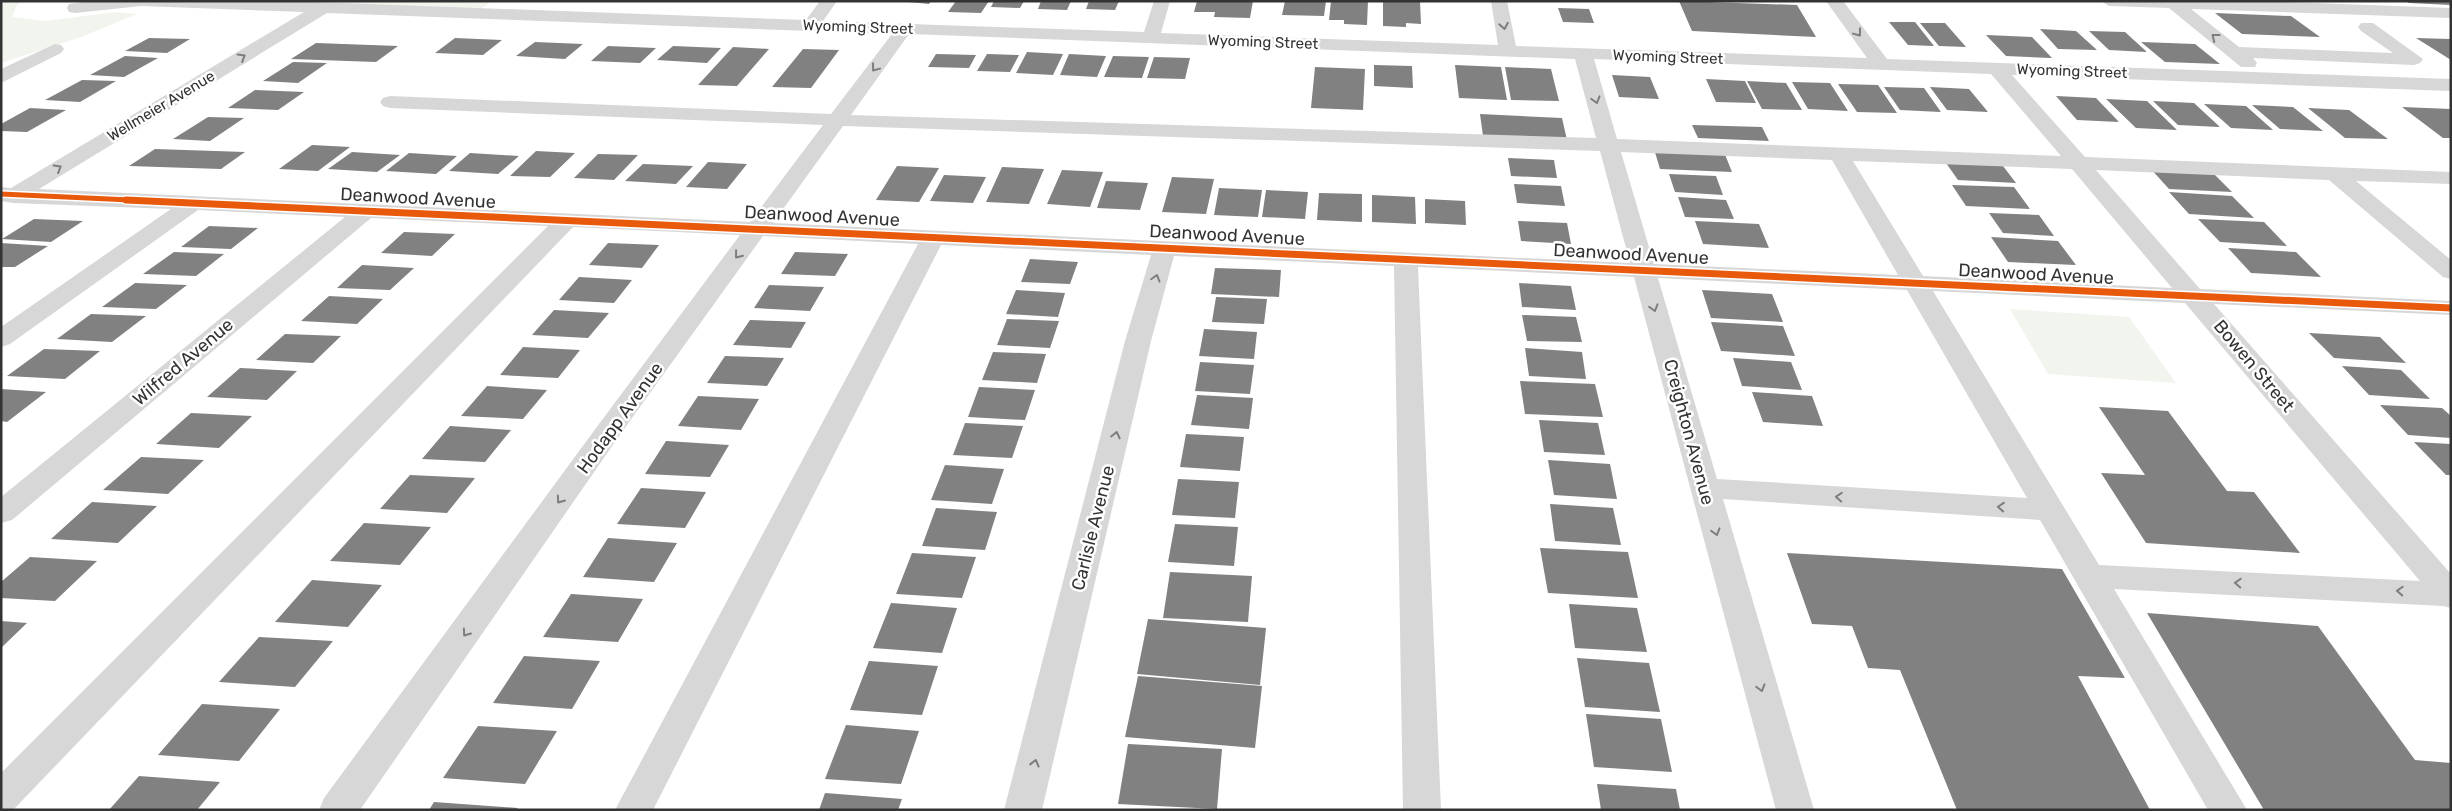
<svg xmlns="http://www.w3.org/2000/svg" width="2452" height="811" font-family="Rubik,sans-serif">
<style>
.green{fill:#f1f5ed}
.building{fill:#818181}
.lines{fill:none;stroke-linecap:round;stroke-linejoin:round}
.minor{fill:#d7d7d7;fill-rule:evenodd}
.cycleway-far1-casing{stroke:#fff;stroke-width:8}
.cycleway-casing{stroke:#fff;stroke-width:10}
.cycleway-far1{stroke:#e8590c;stroke-width:5}
.cycleway{stroke:#e8590c;stroke-width:7}
.oneway{stroke:#7d7d7d}
.labels{text-anchor:middle;stroke-width:5;stroke-linejoin:round;paint-order:stroke}
.far-street-label{font-size:15px;fill:#333;stroke:#fff}
.street-label{font-size:18px;fill:#333;stroke:#fff}
</style>
<rect width="100%" height="100%" fill="#fff"/>
<path class="green" d="M1 1H23L17 5 12 17 46 21 116 12 137 14 81 37 1 63Z
M155 1H492L475 13Z
M2010 309 2129 317 2176 383 2048 374Z"/>
<path class="building" d="M899 1H931L929 4Z
M956 1H989L981 13 948 12Z
M994 1H1024L1020 8 991 7Z
M1041 1H1071L1067 10 1038 9Z
M1089 1H1119L1115 10 1086 9Z
M1197 1H1253L1250 18 1214 17 1215 12H1194Z
M1285 1H1326L1324 16 1282 15Z
M1331 1H1368L1367 25 1344 24V20H1329Z
M1383 1H1420L1421 24 1406 23V27L1383 26Z
M1679 1 1797 5 1816 37 1692 31Z
M2406 1H2451V5L2409 3Z
M1558 8 1589 9 1594 23 1563 22Z
M2215 13 2291 16 2320 37 2242 34Z
M1889 22H1915L1934 46 1908 45Z
M1920 23H1945L1966 47 1939 46Z
M2040 29 2076 31 2097 50 2058 49Z
M2089 31 2125 32 2147 52 2109 50Z
M1986 35 2032 37 2052 58 2006 56Z
M149 38 190 39 167 53 125 51Z
M455 38 502 40 483 55 435 53Z
M2416 38 2451 39V60Z
M535 42 583 44 565 59 516 56Z
M2141 42 2195 44 2220 64 2165 62Z
M316 43 398 46 376 62 291 59Z
M608 46 656 48 640 63 591 61Z
M673 46 721 48 707 63 657 60Z
M733 47 769 49 737 86 698 85Z
M803 49 839 50 811 88 772 87Z
M1027 52 1063 54 1053 75 1016 73Z
M936 54 976 55 969 68 928 67Z
M987 54 1019 55 1010 72 977 71Z
M1069 54 1106 56 1097 77 1060 75Z
M125 56 158 58 124 77 90 75Z
M1113 56 1149 57 1142 78 1104 77Z
M1154 57 1190 58 1185 79 1147 78Z
M293 62 327 63 298 83 263 81Z
M1374 65 1412 66 1413 88 1374 86Z
M1455 65 1501 67 1507 100 1459 98Z
M1315 67 1365 69 1363 110 1311 108Z
M1505 67 1551 69 1559 101 1511 100Z
M1612 75 1650 77 1659 99 1619 97Z
M1706 79 1745 81 1756 103 1716 102Z
M82 80 116 81 80 102 45 100Z
M1747 81 1786 83 1802 110 1762 109Z
M1792 82 1830 83 1848 111 1808 109Z
M1838 84 1878 85 1897 113 1857 112Z
M1884 87 1924 88 1941 112 1900 110Z
M1930 87 1969 89 1988 112 1947 110Z
M255 90 304 92 278 110 228 108Z
M2056 96 2096 98 2119 122 2077 120Z
M2106 99 2147 101 2177 130 2136 128Z
M2153 101 2194 103 2220 127 2178 125Z
M2204 104 2246 106 2273 130 2231 128Z
M2252 105 2293 107 2323 131 2280 129Z
M2402 107 2451 109V138H2443Z
M30 108 66 110 27 132 1 131V124Z
M2308 108 2349 110 2388 139 2345 138Z
M1480 114 1562 118 1567 140 1483 136Z
M208 117 244 118 210 141 173 139Z
M1692 125 1762 127 1769 141 1698 138Z
M312 145 350 147 318 171 279 169Z
M155 149 245 152 221 169 129 166Z
M1654 149 1724 152 1732 172 1660 169Z
M536 151 575 153 550 177 510 176Z
M352 152 400 155 377 172 328 169Z
M409 153 457 156 436 174 386 171Z
M470 153 519 156 498 174 449 171Z
M598 154 638 155 614 180 574 178Z
M1508 158 1554 160 1557 178 1511 176Z
M708 162 747 164 727 189 686 187Z
M1946 163 2003 166 2016 183 1958 180Z
M643 164 693 166 676 184 625 181Z
M897 166 939 168 919 202 876 200Z
M1002 167 1044 169 1029 204 986 202Z
M2150 168 2211 171 2232 192 2169 189Z
M1062 170 1103 172 1090 207 1047 204Z
M1669 174 1716 176 1723 195 1675 192Z
M944 175 986 177 973 203 930 201Z
M1172 177 1214 179 1206 214 1162 212Z
M1106 181 1148 183 1140 210 1097 208Z
M1514 184 1561 186 1565 206 1517 203Z
M1952 185 2014 187 2030 209 1966 206Z
M1219 188 1262 190 1258 217 1214 215Z
M1266 190 1308 192 1305 219 1262 217Z
M2169 192 2232 196 2254 218 2189 214Z
M1319 193 1362 194V222L1317 220Z
M1372 195 1415 197 1416 224 1372 222Z
M1678 197 1726 200 1734 219 1685 217Z
M1425 199 1465 201 1466 225 1425 223Z
M1989 213 2039 215 2054 236 2003 233Z
M34 219 83 221 51 242 2 239Z
M2198 219 2264 222 2287 246 2220 242Z
M1518 221 1567 223 1571 244 1521 241Z
M1695 221 1759 224 1769 248 1703 244Z
M209 226 258 228 231 249 181 247Z
M404 232 455 234 432 256 381 253Z
M1991 237 2058 241 2076 265 2008 262Z
M1 243 48 246 15 267H1Z
M608 243 659 245 642 268 589 265Z
M2228 248 2296 252 2321 277 2251 273Z
M174 252 224 254 196 276 143 274Z
M795 252 848 254 835 276 781 274Z
M1030 259 1078 262 1070 284 1021 282Z
M362 265 414 268 390 290 337 288Z
M1215 268 1281 270 1279 297 1211 294Z
M579 277 632 280 614 303 559 300Z
M135 283 187 285 156 309 102 307Z
M1519 283 1571 286 1576 310 1522 307Z
M769 285 824 287 810 311 754 308Z
M1016 290 1065 293 1058 317 1006 314Z
M1702 290 1772 294 1783 322 1711 318Z
M329 296 383 299 357 324 301 321Z
M1216 297 1267 299 1264 324 1212 322Z
M554 310 609 313 588 338 532 335Z
M91 314 146 316 112 342 57 339Z
M1522 315 1576 317 1582 342 1527 341Z
M1007 319 1059 321 1050 348 997 345Z
M750 320 806 322 791 348 733 345Z
M1711 322 1783 326 1795 356 1721 351Z
M1204 329 1257 332 1254 359 1199 356Z
M2309 333 2380 337 2406 363 2334 358Z
M285 334 341 336 313 363 256 360Z
M523 347 580 350 558 378 500 375Z
M1525 348 1582 352 1586 379 1529 376Z
M44 349 100 351 65 379 7 376Z
M993 352 1046 354 1037 383 982 380Z
M725 356 784 358 767 386 707 383Z
M1733 358 1791 362 1802 390 1742 386Z
M1200 362 1254 365 1250 394 1195 391Z
M2342 366 2401 370 2430 399 2369 395Z
M240 368 297 371 267 400 207 397Z
M1520 381 1595 384 1603 417 1525 414Z
M487 386 547 390 523 419 461 416Z
M979 387 1035 390 1025 420 968 417Z
M1 389 46 392 7 422 1 421Z
M1752 392 1812 396 1823 426 1763 422Z
M1197 395 1253 398 1249 429 1191 425Z
M698 396 759 399 741 430 678 426Z
M2380 405 2442 408 2451 416V438L2408 435Z
M2099 407 2168 411 2227 491 2254 492 2300 553 2146 543 2101 473 2145 475Z
M191 413 252 416 219 448 156 444Z
M1539 420 1598 423 1605 455 1544 452Z
M965 423 1023 426 1012 458 953 455Z
M450 426 511 430 485 462 422 459Z
M1186 434 1244 437 1240 471 1180 467Z
M666 441 729 445 710 477 645 474Z
M2414 442 2451 444V475H2446Z
M141 457 204 460 168 494 103 490Z
M1548 460 1610 464 1617 499 1554 495Z
M945 465 1004 469 992 504 931 500Z
M410 475 475 478 447 513 380 509Z
M1178 479 1239 482 1235 518 1172 515Z
M641 488 706 492 685 528 617 524Z
M92 502 157 506 118 543 51 539Z
M1550 504 1613 508 1621 545 1555 541Z
M936 508 997 512 985 550 922 546Z
M364 523 431 527 400 565 330 561Z
M1175 524 1238 527 1234 566 1168 562Z
M608 538 677 543 654 582 583 577Z
M1540 548 1628 552 1638 598 1548 593Z
M912 553 976 557 962 598 896 594Z
M1787 553 2062 569 2125 678 2078 676 2150 810H1957L1900 670 1868 668 1852 626 1812 624Z
M30 557 97 561 55 601 1 598V582Z
M1170 572 1252 576 1248 622 1163 618Z
M312 580 382 585 348 627 275 622Z
M571 594 643 599 618 642 543 637Z
M891 603 957 608 942 653 873 648Z
M1569 604 1637 608 1647 652 1575 648Z
M2147 613 2318 626 2415 760 2451 763V810H2264Z
M1148 619 1266 628 1260 685 1137 674Z
M1 621 27 623 1 648Z
M259 637 333 641 295 687 219 682Z
M524 656 600 661 572 709 493 703Z
M1577 658 1649 663 1660 712 1585 707Z
M869 661 938 666 922 715 850 710Z
M1138 676 1262 686 1255 748 1125 737Z
M202 704 280 709 239 761 158 755Z
M1586 714 1661 719 1672 772 1594 767Z
M846 725 919 731 901 784 825 779Z
M478 726 557 731 525 784 443 778Z
M1128 744 1222 749 1217 809 1118 804Z
M139 776 220 782 197 810H109Z
M1597 784 1676 789 1680 810H1601Z
M825 793 902 799 898 810H819Z
M434 802 518 808 516 810H429Z"/>
<g class="lines">
<path class="minor" d="M91 1H288L806 20 820 1H837L823 21 1144 32 1154 1H1170L1161 33 1498 45 1491 1H1507L1516 46 1867 58 1826 1H1843L1887 59 2451 79V91L2012 75 2085 157 2451 172V184L2356 181 2451 260V279L2443 277 2329 180 2096 170 2200 289 2451 301V315L2214 304 2451 574V608L2443 606 2114 589 2247 810H2208L2040 520 1723 499 1814 810H1776L1634 277 1418 267 1441 810H1403L1394 266 1174 256 1151 341 1042 810H1004L1125 341 1151 255 941 245 653 810H615L918 244 763 236 619 436 360 810H319L324 798 599 424 740 235 573 227 14 809 1 810V773L548 226 371 218 12 520 1 523V497L345 217 198 210 10 344 1 347V327L171 209 13 203 1 201V187L11 188 304 12 141 6 75 13 69 12 67 8 69 4ZM327 13 892 34 831 114 390 96 383 98 380 102 383 106 390 108 823 125 750 222 39 189ZM909 34 1575 59 1596 138 851 115ZM1594 59 1991 74 2061 156 1617 139ZM843 126 1600 151 1630 263 773 223ZM1621 152 1832 160 1898 275 1654 264ZM1853 161 2072 169 2172 288 1923 276ZM1658 278 1907 290 2027 498 1717 479ZM1933 291 2185 303 2420 581 2099 565Z
M2101 1H2261L2451 8V18L2191 9 2239 47 2393 53 2361 31 2358 27 2361 23H2373L2423 59 2420 63 2414 65 2253 58 2257 63 2255 67H2241L2169 8 2109 6Z
M55 44 61 45 64 49 61 53 1 83V69Z"/>
<g class="cycleway-far1-casing">
<path id="cycleway-far1" d="M1 194 152 201"/>
</g>
<g class="cycleway-casing">
<path id="cycleway" d="M126 200 2451 308"/>
</g>
<use href="#cycleway-far1" class="cycleway-far1"/>
<use href="#cycleway" class="cycleway"/>
</g>
<defs><path id="oneway-chevron" d="M-2-3.5L2.5 0L-2 3.5" fill="none" stroke-width="1.6" stroke-linecap="round" stroke-linejoin="round" transform="scale(1.25)"/></defs>
<g class="oneway">
<use href="#oneway-chevron" transform="translate(1504 26) rotate(80)"/>
<use href="#oneway-chevron" transform="translate(1858 33) rotate(53)"/>
<use href="#oneway-chevron" transform="translate(2215 37) rotate(-142)"/>
<use href="#oneway-chevron" transform="translate(242 57) rotate(-31)"/>
<use href="#oneway-chevron" transform="translate(875 68) rotate(127)"/>
<use href="#oneway-chevron" transform="translate(1596 100) rotate(74)"/>
<use href="#oneway-chevron" transform="translate(58 168) rotate(-31)"/>
<use href="#oneway-chevron" transform="translate(738 255) rotate(128)"/>
<use href="#oneway-chevron" transform="translate(1156 278) rotate(-74)"/>
<use href="#oneway-chevron" transform="translate(1654 308) rotate(74)"/>
<use href="#oneway-chevron" transform="translate(1116 435) rotate(-77)"/>
<use href="#oneway-chevron" transform="translate(1839 497) rotate(-176)"/>
<use href="#oneway-chevron" transform="translate(560 500) rotate(125)"/>
<use href="#oneway-chevron" transform="translate(2001 507) rotate(-176)"/>
<use href="#oneway-chevron" transform="translate(1716 532) rotate(74)"/>
<use href="#oneway-chevron" transform="translate(2238 583) rotate(-177)"/>
<use href="#oneway-chevron" transform="translate(2400 591) rotate(-177)"/>
<use href="#oneway-chevron" transform="translate(466 633) rotate(126)"/>
<use href="#oneway-chevron" transform="translate(1761 688) rotate(74)"/>
<use href="#oneway-chevron" transform="translate(1035 763) rotate(-76)"/>
</g>
<g class="labels">
<g class="far-street-label">
<text transform="translate(858 27) rotate(2)" y="5">Wyoming Street</text>
<text transform="translate(1263 42) rotate(2)" y="5">Wyoming Street</text>
<text transform="translate(1668 57) rotate(2)" y="5">Wyoming Street</text>
<text transform="translate(2072 71) rotate(2)" y="5">Wyoming Street</text>
<text transform="translate(161 106) rotate(-31)" y="5">Wellmeier Avenue</text>
</g>
<g class="street-label">
<text transform="translate(418 198) rotate(3)" y="6">Deanwood Avenue</text>
<text transform="translate(822 216) rotate(3)" y="6">Deanwood Avenue</text>
<text transform="translate(1227 235) rotate(3)" y="6">Deanwood Avenue</text>
<text transform="translate(1631 254) rotate(3)" y="6">Deanwood Avenue</text>
<text transform="translate(2036 274) rotate(3)" y="6">Deanwood Avenue</text>
<text transform="translate(183 362) rotate(-40)" y="6">Wilfred Avenue</text>
<text transform="translate(2254 366) rotate(50)" y="6">Bowen Street</text>
<text transform="translate(620 418) rotate(-54)" y="6">Hodapp Avenue</text>
<text transform="translate(1689 432) rotate(75)" y="6">Creighton Avenue</text>
<text transform="translate(1093 528) rotate(-76)" y="6">Carlisle Avenue</text>
</g>
</g>
<rect width="2452" height="811" fill="none" stroke="#333333" stroke-width="5"/>
</svg>
